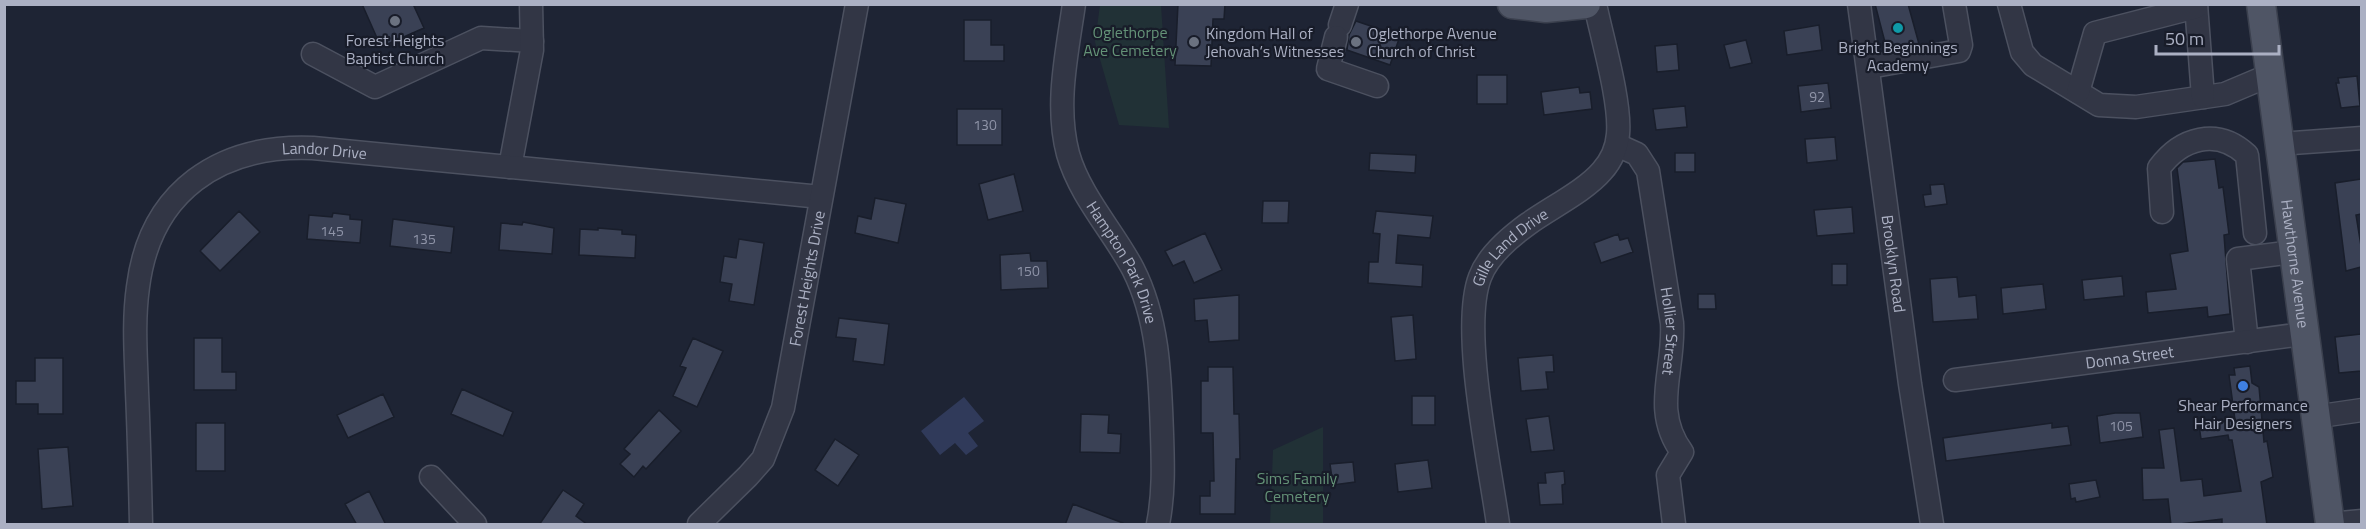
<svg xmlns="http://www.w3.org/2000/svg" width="2366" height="529" font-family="'Titillium Web',sans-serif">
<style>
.green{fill:#213136}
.water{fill:#303a5a}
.building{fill:#3a4155;stroke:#191e2b;stroke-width:1.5}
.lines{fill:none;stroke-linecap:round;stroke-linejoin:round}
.minor-casing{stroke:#4c5160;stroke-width:25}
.major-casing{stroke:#3b404e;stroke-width:31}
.minor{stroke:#323645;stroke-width:22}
.major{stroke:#4f5565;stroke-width:28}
.worship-dot{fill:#6b7280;stroke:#181c29;stroke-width:2}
.culture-dot{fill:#0f9aa8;stroke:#181c29;stroke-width:2}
.shop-dot{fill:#3f7fe0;stroke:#181c29;stroke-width:2}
.labels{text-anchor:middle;stroke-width:4.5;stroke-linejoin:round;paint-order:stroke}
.number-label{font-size:14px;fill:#8f94a8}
.park-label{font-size:16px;fill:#649277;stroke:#181c29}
.poi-label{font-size:16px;fill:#abb0c3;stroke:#181c29}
.street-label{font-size:16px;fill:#abb0c3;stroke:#181c29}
</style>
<rect width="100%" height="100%" fill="#1e2434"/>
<path class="green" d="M1100 5H1161L1169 128 1119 125 1095 42Z
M1323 427V524H1270L1273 450Z"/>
<path class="water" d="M964 397 984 421 968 433 978 446 966 455 955 443 940 455 921 431Z"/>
<path class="building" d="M362 4H413L424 28 381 47Z
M1178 4H1225L1224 19H1213L1211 66 1175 65Z
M1875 4H1908L1919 44 1887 50Z
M964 20H991V45H1004V61H964Z
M1356 21 1400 36 1390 65 1347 50 1349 35Z
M1819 25 1822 50 1787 55 1784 31Z
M1746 40 1752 63 1730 68 1724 45Z
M1677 44 1679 70 1657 72 1655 46Z
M1477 75H1507V104H1477Z
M2357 76 2360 106 2341 108 2336 83H2339L2338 78Z
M1828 83 1831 108 1801 112 1798 86Z
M1579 87 1580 93 1590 92 1592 109 1544 115 1541 92Z
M1685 106 1687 127 1656 130 1653 109Z
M957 109H1002V145H957Z
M1835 137 1837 160 1807 163 1805 139Z
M1370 153 1416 155 1415 173 1369 170Z
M1675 153H1695V172H1675Z
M2215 159 2219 188 2223 187 2229 234 2224 235 2230 314 2208 317 2207 307 2148 313 2146 292 2176 289 2170 254 2188 251 2177 168 2183 162Z
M1014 174 1023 211 988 220 979 184Z
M2361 179V214L2356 215 2361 246V267L2346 271 2335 183Z
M1944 184 1947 204 1925 207 1923 195 1931 194 1930 185Z
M875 198 906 204 898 243 855 233 858 216 871 219Z
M1263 201H1289L1288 223H1262Z
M1852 207 1854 233 1817 236 1814 210Z
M239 211 260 232 220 271 200 251Z
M1376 211 1433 216 1430 238 1398 235 1396 263 1423 265 1422 287 1368 283 1369 262H1378L1380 234 1373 233Z
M333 213 350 215V219L362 220 360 243 307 239 309 215 332 217Z
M393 219 454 227 451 253 390 246Z
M523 222 554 228 552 254 499 250 501 223 522 225Z
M598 228 622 230V234L636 235 635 258 579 255 580 229 598 230Z
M1205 233 1222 270 1194 283 1184 261 1173 266 1165 251Z
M1618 234 1620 240 1628 238 1633 252 1601 263 1594 243Z
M739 239 764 243 754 305 729 301 732 284 720 282 724 256 736 258Z
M1030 253 1031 261H1047L1048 288 1001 290 1000 255Z
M1832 264H1847V285H1832Z
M2122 276 2124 296 2084 300 2082 280Z
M1957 277 1959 297 1976 295 1978 319 1933 322 1930 279Z
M2043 284 2046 309 2003 314 2001 288Z
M1698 294H1715L1716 309H1698Z
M1239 295V340L1209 342 1207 320 1195 321 1194 299Z
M1413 315 1416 359 1395 361 1391 317Z
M839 318 889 324 884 365 853 361 856 339 836 337Z
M2361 334V371L2339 373 2335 337Z
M194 338H222V372H236V390H194Z
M693 338 723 351 697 407 673 396 686 368 680 366Z
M1553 355 1554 372H1546L1548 389 1521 391 1518 358Z
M35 358H63V414H38V404H16V381H35Z
M2250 366 2252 383 2259 387 2264 442 2267 441 2273 477 2261 482 2267 525H2222V519L2171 525 2168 499 2143 500 2142 468H2164L2159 430 2174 428 2181 481 2202 479 2204 496 2241 491 2232 440H2229L2228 435 2201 439 2199 425 2235 420 2229 375H2235L2234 368Z
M1208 367H1233L1234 414H1239L1240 459H1236L1235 514H1200V496H1210V481H1214L1213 433H1201V381H1208Z
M462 389 513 412 503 436 451 414Z
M383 394 394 417 348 438 337 415Z
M1412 396H1435V425H1412Z
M659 410 681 431 646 469 643 466 634 477 620 464 630 454 624 449Z
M2115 413H2140L2143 437 2100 443 2097 416Z
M1081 414 1109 415 1108 433 1121 434 1120 453 1080 452Z
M1549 416 1554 450 1531 452 1526 419Z
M196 423H225V471H196Z
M2052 423V428L2068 426 2071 445 1946 461 1943 438Z
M835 439 859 455 838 486 815 470Z
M68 447 73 506 42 509 38 449Z
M1428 460 1432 488 1398 492 1395 464Z
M1353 462 1355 482 1333 485 1330 464Z
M1564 471 1565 484 1562 485 1563 504 1540 505 1538 483H1546L1545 473Z
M2096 480 2100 497 2076 502 2075 498 2071 499 2069 484Z
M563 490 584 504 576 516 588 525H539Z
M369 491 386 525H357L345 504Z
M1073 504 1123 523V525H1065Z"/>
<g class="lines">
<g class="minor-casing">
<g id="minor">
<path id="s1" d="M1074 4C1067 53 1055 105 1068 154 1080 196 1113 231 1133 269 1159 320 1160 378 1162 434 1163 464 1164 494 1158 524"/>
<path id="s2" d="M1859 4 1910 384 1932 524"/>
<path d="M2009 4 2022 52 2033 65 2099 105 2136 107 2225 94 2270 75"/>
<path d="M2196 4 2203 97"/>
<path d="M1340 25 1347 4"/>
<path d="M1336 37 1328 69 1377 86"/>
<path d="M313 54 375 87 481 38 532 41"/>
<path d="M1869 67 1959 51 1961 45 1954 4"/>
<path d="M2078 92 2095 33 2196 7"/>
<path d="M2279 144 2362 138"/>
<path id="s3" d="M1617 145 1637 154 1648 171 1672 323C1675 370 1651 410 1682 452L1668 475 1674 524"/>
<path d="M510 167 532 50 531 4"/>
<path d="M2162 212 2159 168C2181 138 2217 127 2247 155L2255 233"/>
<path d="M2247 342 2238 259 2293 252"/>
<path id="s4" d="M1955 380 2303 334"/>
<path d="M2314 417 2362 410"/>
<path d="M431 477 475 524"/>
<path id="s5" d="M141 524C140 480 139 436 137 392 136 357 133 322 138 287 150 191 220 144 313 148L821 197"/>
<path id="s6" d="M699 524 748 476 763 459 783 408 857 4"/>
<path id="s7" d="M1498 524C1490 465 1460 329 1480 277 1488 255 1510 237 1528 224 1550 208 1585 191 1602 171 1611 161 1617 147 1618 134 1621 102 1602 38 1595 4"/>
<path d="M2330 524 2362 521"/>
</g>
</g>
<g class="major-casing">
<g id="major">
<path d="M1512 4 1546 8 1586 4"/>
<path id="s8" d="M2261 4 2330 524"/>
</g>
</g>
<use href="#minor" class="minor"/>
<use href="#major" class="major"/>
</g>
<g class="worship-dot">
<circle cx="395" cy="21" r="6"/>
<circle cx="1194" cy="42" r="6"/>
<circle cx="1356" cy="42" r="6"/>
</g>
<circle class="culture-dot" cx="1898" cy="28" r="6"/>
<circle class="shop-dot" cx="2243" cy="386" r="6"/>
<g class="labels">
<g class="number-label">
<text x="1817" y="102">92</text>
<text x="985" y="130">130</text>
<text x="332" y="236">145</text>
<text x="424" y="244">135</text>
<text x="1028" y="276">150</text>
<text x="2121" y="431">105</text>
</g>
<g class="park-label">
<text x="1130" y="38">Oglethorpe<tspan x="1130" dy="18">Ave Cemetery</tspan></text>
<text x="1297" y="484">Sims Family<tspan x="1297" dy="18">Cemetery</tspan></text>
</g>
<g class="poi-label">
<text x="1206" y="39" text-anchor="start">Kingdom Hall of<tspan x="1206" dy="18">Jehovah’s Witnesses</tspan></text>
<text x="1368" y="39" text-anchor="start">Oglethorpe Avenue<tspan x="1368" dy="18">Church of Christ</tspan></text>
<text x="395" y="46">Forest Heights<tspan x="395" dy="18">Baptist Church</tspan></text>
<text x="1898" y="53">Bright Beginnings<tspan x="1898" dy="18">Academy</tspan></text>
<text x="2243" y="411">Shear Performance<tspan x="2243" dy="18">Hair Designers</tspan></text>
</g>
<g class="street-label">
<text dy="6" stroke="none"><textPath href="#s5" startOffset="498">Landor Drive</textPath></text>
<text dy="6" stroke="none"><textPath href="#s7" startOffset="292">Gille Land Drive</textPath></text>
<text dy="6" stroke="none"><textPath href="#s1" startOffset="273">Hampton Park Drive</textPath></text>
<text dy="6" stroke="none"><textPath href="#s2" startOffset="262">Brooklyn Road</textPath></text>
<text dy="6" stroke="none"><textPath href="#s8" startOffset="262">Hawthorne Avenue</textPath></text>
<text dy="6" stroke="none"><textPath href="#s6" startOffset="278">Forest Heights Drive</textPath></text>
<text dy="6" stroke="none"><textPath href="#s3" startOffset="204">Hollier Street</textPath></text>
<text dy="6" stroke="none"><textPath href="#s4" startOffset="176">Donna Street</textPath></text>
</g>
</g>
<rect width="2366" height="529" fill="none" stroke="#abb0c3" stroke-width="12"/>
<path d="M2156 45v9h123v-9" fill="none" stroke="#abb0c3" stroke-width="3"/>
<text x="2165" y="45" font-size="18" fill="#abb0c3" stroke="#181c29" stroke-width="4.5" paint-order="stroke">50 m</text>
</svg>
